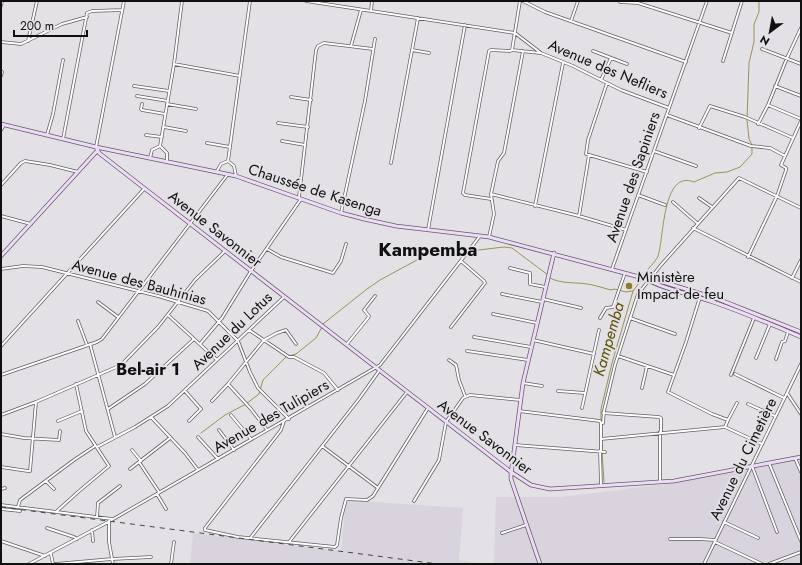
<svg xmlns="http://www.w3.org/2000/svg" width="802" height="565" font-family="Jost,sans-serif">
<style>
.built{fill:#d9d3dd}
.lines{fill:none;stroke-linecap:round;stroke-linejoin:round}
.stream{stroke:#9c9252;stroke-width:1}
.street-casing{stroke:#615f62;stroke-width:3.5}
.secondary-casing{stroke:#615f62;stroke-width:4.5}
.street{stroke:#fff;stroke-width:2}
.secondary{stroke:#efdafa;stroke-width:3}
.rail{stroke:#444344;stroke-width:1;stroke-dasharray:5 5;stroke-linecap:butt}
.poi-dot{fill:#8d7f25;stroke:#e3e1e5;stroke-width:1.5}
.labels{text-anchor:middle;stroke-width:3.5;stroke-linejoin:round;paint-order:stroke}
.street-label{font-size:15px;fill:#111011;stroke:#e3e1e5}
.poi-label{font-size:15px;fill:#111011;stroke:#e3e1e5;text-anchor:start}
.water-label{font-size:16px;font-style:italic;fill:#5b5108;stroke:#e3e1e5}
.quarter-label{font-size:17px;font-weight:bold;fill:#111011;stroke:#e3e1e5}
.district-label{font-size:19px;font-weight:bold;fill:#111011;stroke:#e3e1e5}
</style>
<rect width="100%" height="100%" fill="#e3e1e5"/>
<path class="built" d="M801 457V564H494L496 497H561L667 484Z
M346 500 463 508 459 560 483 564H190L193 533 341 551Z"/>
<g class="lines">
<path class="stream" d="M643 276C647 269 655 263 658 256 664 239 662 169 694 182L715 173 727 172 740 167 752 154V145L749 139 747 120 749 63 754 42V24L759 12V1
M550 278C561 284 574 282 587 284 595 285 603 288 611 290L614 289 626 292 633 291
M323 324 367 289 380 280 428 254 433 252 470 251 504 247 512 248 548 275
M289 356 296 354 316 338 322 327
M601 421V409L612 363 633 291 642 279
M201 433 225 415 246 404 259 394 263 380 286 357
M602 445V451
M602 452 604 482"/>
<g class="street-casing">
<path id="street" d="M306 1 515 33 541 53 573 66 621 90 669 108
M523 1 545 12 686 62
M620 2 638 3 732 33
M1 6 2 1
M371 11 372 1
M571 21 578 1
M28 41 37 1
M1 42 21 44 62 24 87 17
M351 46 361 10
M762 49 801 64
M412 50 429 53
M512 50 520 1
M593 51 627 64
M723 61 742 1
M174 64 240 76
M1 76 2 72
M601 80 611 58
M607 83 588 140 586 154 647 172
M134 86 169 91
M775 86 801 96
M137 96 168 101
M291 97 311 100
M142 104 141 109 142 110 165 114
M167 104 196 109
M768 105 801 119
M667 115 751 146 770 148 785 156
M278 123 308 127
M758 124 768 105 787 58 801 28
M164 127 186 131
M699 128 710 106 745 117 793 138
M1 130 4 125
M47 135 53 114 63 60
M146 135 162 137
M63 139 87 13 92 11 122 10
M282 141 305 145
M207 143 230 147
M160 146 174 64 182 1
M96 147 124 1
M654 151 696 166
M150 158 152 150 160 146 167 153V161
M228 161 250 1
M391 163 418 18
M217 171 221 164 228 161 234 166 236 176
M1 185 21 163 25 161 50 165 78 172
M491 194 579 216 626 230
M638 195 665 205
M299 197 316 50 318 46 324 43 373 49
M699 198 712 207
M491 199 465 195 463 193 489 51 491 50 510 51 512 50 540 53
M673 202 697 223
M535 206 563 63
M341 213 365 101 375 39
M1 216 31 224
M579 216 589 155
M693 228 801 282
M428 230 465 25
M489 237 494 214 491 194 498 161 504 153 523 51
M267 249 281 257 333 273 341 261 346 244
M748 257 777 196 786 170V168L781 165 801 121
M510 268 530 273V284L545 287
M1 269 23 266 42 267 158 296 208 311 238 341 250 372 258 388 289 419
M612 269 707 1
M792 278 801 260
M502 294 542 302
M700 297 686 342 668 392 712 414 728 420 725 427
M543 299 581 308
M98 302 118 317
M493 314 537 323
M168 315 217 360
M600 318 606 308 613 307 625 273
M630 318 675 334
M78 321 87 345
M451 327 485 283 484 281 461 261
M249 330 289 357H294L324 373 338 390
M474 337 531 347
M533 340 594 354
M90 344 115 437
M200 344 222 318 251 271 301 199
M347 344 368 318 369 316 364 310 375 296
M1 346 144 189
M467 351 528 360
M618 356 674 375
M756 358 770 324
M776 359 782 342 785 341 788 332
M449 360 456 365 459 380 465 396
M735 374 784 398
M1 375 97 342 102 339 228 174
M731 375 754 318
M523 383 542 386
M228 384 251 409 267 430
M642 388 647 366
M185 391 201 409 189 421
M558 391 585 393
M787 393 801 414
M212 401 228 384 264 340 277 333 286 330 296 344
M748 404 775 416
M582 408 599 330
M108 409 145 384 194 339
M519 411 600 421 601 423V451
M603 413 659 417 661 418V432
M1 415 36 402 121 365 158 327 195 280 225 251
M231 415 251 439
M151 417 185 453 198 470
M728 420 737 403
M58 421 82 411
M284 421 281 430 205 528V530L238 537 335 547 337 545 341 518 346 499 367 500 373 496 428 408
M601 423H603L604 411 615 365 638 294 661 265 739 178 801 208
M219 430 234 450
M660 432V482
M1 434 24 438 59 440 60 431
M198 437 218 459
M601 439 725 427 762 444
M515 445 605 452
M322 446 378 488
M97 447 135 427 168 406 284 297
M132 450 141 461
M600 451 601 485
M795 458 801 472
M139 462 159 492
M769 463 801 541
M752 466 777 532
M1 467 28 471H30L36 402
M130 469 170 438
M46 481 54 489
M1 489 5 488
M157 494 166 509
M414 501 439 460 446 422 463 398 470 395 520 400
M1 505 112 519
M18 507 20 500 74 460 95 446
M1 509 20 511
M56 512 78 492 109 466 86 431 76 384
M97 517 98 503 120 486
M109 521V542L113 564
M724 522 758 538
M47 528 74 537 77 539
M92 530 93 541
M502 533 526 525
M251 537 359 399 379 371
M670 539H700L715 540
M1 541 45 556
M289 542 407 392
M715 542 762 564
M51 554 53 564
M29 564 110 521 380 365 480 236
M55 564 112 559 151 557
M171 564 174 542
M704 564 801 364
M769 564 801 552"/>
</g>
<g class="secondary-casing">
<path id="secondary" d="M1 124 96 147 236 176 341 213 364 219 396 226 489 237 647 279 650 278 718 299 801 332
M96 147 99 153 144 188 511 472 531 485 550 489 674 481 801 457
M1 256 97 151
M647 279C653 286 703 298 716 303 744 313 773 325 801 337
M540 564 511 479V474L523 383 554 253"/>
</g>
<use href="#street" class="street"/>
<use href="#secondary" class="secondary"/>
<path class="rail" d="M1 507 438 564
M798 564 801 563"/>
</g>
<circle class="poi-dot" cx="629" cy="286" r="4"/>
<g class="labels">
<g class="street-label">
<text transform="translate(608 69) rotate(23)" y="5">Avenue des Nefliers</text>
<text transform="translate(633 177) rotate(-71)" y="5">Avenue des Sapiniers</text>
<text transform="translate(315 190) rotate(18)" y="5">Chaussée de Kasenga</text>
<text transform="translate(215 229) rotate(38)" y="5">Avenue Savonnier</text>
<text transform="translate(139 282) rotate(15)" y="5">Avenue des Bauhinias</text>
<text transform="translate(232 331) rotate(-44)" y="5">Avenue du Lotus</text>
<text transform="translate(271 416) rotate(-30)" y="5">Avenue des Tulipiers</text>
<text transform="translate(485 437) rotate(37)" y="5">Avenue Savonnier</text>
<text transform="translate(743 459) rotate(-64)" y="5">Avenue du Cimetière</text>
</g>
<g class="poi-label">
<text x="637" y="282">Ministère<tspan x="637" dy="17">Impact de feu</tspan></text>
</g>
<g class="water-label">
<text transform="translate(608 339) rotate(-74)" y="6">Kampemba</text>
</g>
<g class="quarter-label">
<text x="148" y="375">Bel-air 1</text>
</g>
<g class="district-label">
<text x="428" y="256">Kampemba</text>
</g>
</g>
<rect width="802" height="565" fill="none" stroke="#111011" stroke-width="4"/>
<g transform="translate(770 32) rotate(212)" stroke="#e3e1e5" stroke-width="3" paint-order="stroke">
<path d="M0-3L7 15L0 10L-7 15Z" fill="#111011"/>
<text y="-6" font-size="11" font-weight="bold" text-anchor="middle" fill="#111011">N</text>
</g>
<path d="M14 30v6h73v-6" fill="none" stroke="#111011" stroke-width="2"/>
<text x="20" y="30" font-size="12" fill="#111011" stroke="#e3e1e5" stroke-width="3" paint-order="stroke">200 m</text>
</svg>
